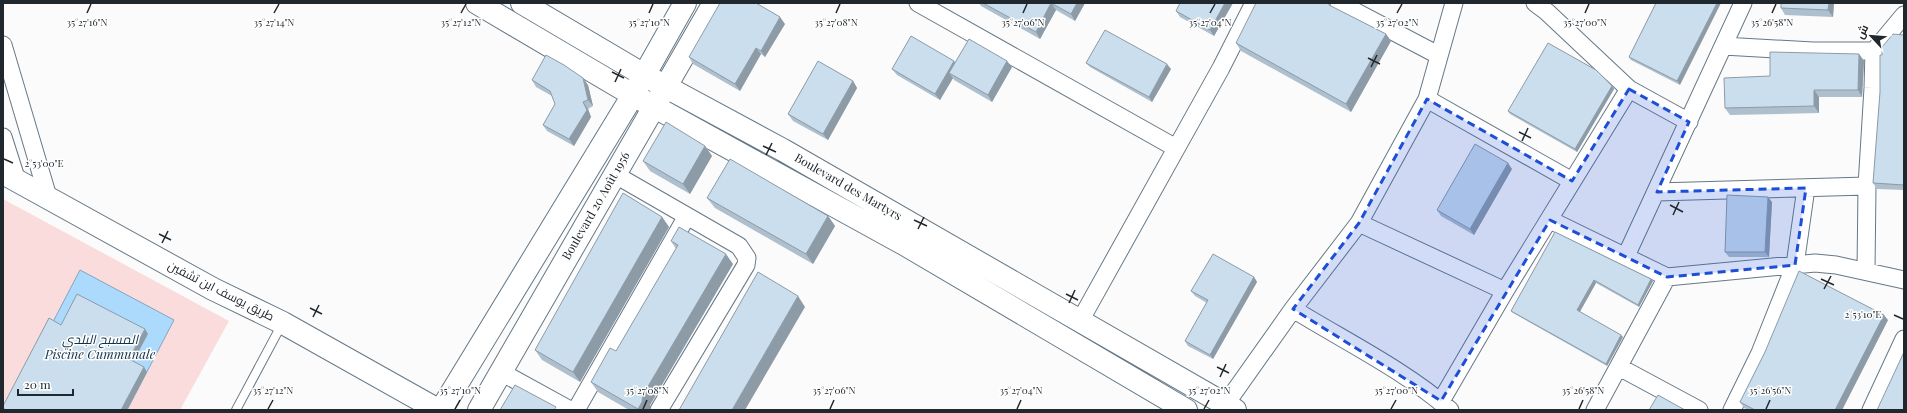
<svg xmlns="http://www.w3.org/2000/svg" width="1907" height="413" font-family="'Playfair Display',Cairo,serif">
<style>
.green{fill:#fbdcdc}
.water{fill:#acdafd;stroke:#82a5bf}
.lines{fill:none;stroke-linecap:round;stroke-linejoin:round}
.lane-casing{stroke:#667886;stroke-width:10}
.street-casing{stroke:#667886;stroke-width:19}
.secondary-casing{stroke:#667886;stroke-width:24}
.lane{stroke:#fff;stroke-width:8}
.street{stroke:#fff;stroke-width:17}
.secondary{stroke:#fff;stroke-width:22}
.wall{fill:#aebfcd}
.shaded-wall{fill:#8d9ba7}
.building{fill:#cadeee;stroke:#8d9ba7}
.marked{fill:#1d4ed8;fill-opacity:0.2;stroke:#1d4ed8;stroke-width:3;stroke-dasharray:8 5;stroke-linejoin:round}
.ticks{fill:none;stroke:#20282d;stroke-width:1.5}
.labels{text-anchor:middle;stroke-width:3;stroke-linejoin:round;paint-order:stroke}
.street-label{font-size:12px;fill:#20282d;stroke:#fff}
.water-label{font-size:13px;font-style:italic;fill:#103249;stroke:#fff}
.ticks-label{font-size:10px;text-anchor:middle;fill:#20282d;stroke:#fff;stroke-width:3;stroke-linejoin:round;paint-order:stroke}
</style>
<rect width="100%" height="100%" fill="#fbfbfb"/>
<path class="green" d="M3 199 229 321 180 410H3Z"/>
<path class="water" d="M80 270 174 320 127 410H7Z"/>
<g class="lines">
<g class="lane-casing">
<path id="lane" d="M236 410 282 324"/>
</g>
<g class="street-casing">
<path id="street" d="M918 3 1176 148
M1339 3 1438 55
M1535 3 1547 12 1629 89 1689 122
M3 45 48 197
M1723 46 1813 51H1874L1904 15
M1427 99 1572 181
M3 137 17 181
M614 174 739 246 747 258 746 265 659 410
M1657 192 1867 186
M1550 220 1667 277 1815 263 1836 265 1904 280
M1359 223 1505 291
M1626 256 1743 3
M1866 271 1867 186 1873 88 1874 51
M1293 309C1343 340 1406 371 1450 410
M1080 321 1221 68 1254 3
M1619 367 1699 410
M501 372 570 410
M1441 401 1505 291 1629 89
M1225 405 1293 309 1359 223 1427 99 1454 3
M576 410 683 223
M1595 410 1667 277
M1732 410 1760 353 1795 265 1806 188
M1871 410 1904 339"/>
</g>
<g class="secondary-casing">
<path id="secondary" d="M477 3 633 95 904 244 1186 410
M522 3 644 75 783 150 1235 410
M3 173 213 289 283 323 438 410
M441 410 633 95 685 3
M479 410 714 3"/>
</g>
<use href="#lane" class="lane"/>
<use href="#street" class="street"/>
<use href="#secondary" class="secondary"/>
</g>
<path class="wall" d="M979 3H1085L1075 21 1056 10 1040 39 981 6Z
M1233 3 1214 36 1180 17 1176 11Z
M1656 3 1680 85 1631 60 1629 57Z
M1834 3 1833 17 1785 15 1781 8Z
M1329 5 1386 34 1391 41 1351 112 1241 51 1236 43Z
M785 24 765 57 761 54 740 91 693 64 689 57Z
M1904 35V190L1877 189 1873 183 1880 92 1882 55Z
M1859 54 1864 61 1862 97H1819V113L1730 115 1725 108 1770 76Z
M954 61 955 63 1012 67 992 102 954 80 953 78 940 100 897 75 892 69Z
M1086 63 1171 69 1152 102 1090 67Z
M532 80 588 85 593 106 588 109 591 117 574 146 547 131 543 125 555 104 552 96 536 87Z
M853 81 857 88 828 140 793 121 788 114Z
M1612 86 1614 89 1577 152 1510 114 1508 111Z
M705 146 712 156 690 194 650 171 643 161Z
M1512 169 1474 235 1441 216 1437 210Z
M707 198 828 216 835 226 813 264 715 208Z
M1772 202 1769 257H1729L1725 252Z
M662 217 669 227 580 382 542 360 535 350Z
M1555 232 1653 281 1639 307 1596 283 1580 312 1623 337 1607 366 1513 313 1511 311Z
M671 241 733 264 650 405V410H629L598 392 591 382 616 351 676 249Z
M1254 277 1257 282 1213 359 1188 346 1185 341 1207 303 1195 296 1191 291Z
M1888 320 1842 410H1749L1744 408 1740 402 1765 352Z"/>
<path class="shaded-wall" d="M1051 3 1056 10 1040 39 1036 32Z
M1077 3H1085L1075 21 1071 14Z
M1225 3H1233L1214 36 1210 30Z
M1717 3H1721L1680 85 1677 81Z
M1829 3H1834L1833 17 1828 10Z
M780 17 785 24 765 57 761 51Z
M1386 34 1391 41 1351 112 1346 104Z
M756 48 761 54 740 91 735 84Z
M1859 54 1864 61 1862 97 1858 90Z
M954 61 958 68 949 73 953 78 940 100 935 94Z
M1007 61 1012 67 992 102 988 95Z
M1167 64 1171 69 1152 102 1149 97Z
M583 78 588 85 593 106 588 100Z
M853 81 857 88 828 140 823 134Z
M1612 86 1614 89 1577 152 1575 149Z
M1814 90 1819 97V113L1814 106Z
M583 102 588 109 591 117 574 146 569 139Z
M705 146 712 156 690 194 683 184Z
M1508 163 1512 169 1474 235 1470 229Z
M1768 197 1772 202 1769 257 1765 252Z
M828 216 835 226 813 264 806 254Z
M662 217 669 227 580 382 573 372Z
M726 254 733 264 650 405V410H639L638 409 643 395Z
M1254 277 1257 282 1213 359 1210 355Z
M1651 279 1653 281 1639 307 1638 305Z
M1594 280 1596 283 1579 313 1577 310Z
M798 296 805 307 745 410H732Z
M1884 315 1888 320 1842 410H1835Z
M145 329 148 334 132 364 129 359Z
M1621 335 1623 337 1607 366 1606 364Z
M144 367 147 372 127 410H121Z"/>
<path class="building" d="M720 3H756L780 17 761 51 756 48 735 84 689 57Z
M983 3H1077L1071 14 1051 3 1036 32Z
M1180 3H1225L1210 30 1176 11Z
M1256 3H1328L1329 5 1386 34 1346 104 1236 43Z
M1656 3H1717L1677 81 1629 57Z
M1781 3H1829L1828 10 1781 8Z
M1105 30 1167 64 1149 97 1086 63Z
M1893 34 1904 35V185L1873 183 1880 92V55H1882V47Z
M911 36 954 61 935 94 892 69Z
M969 39 1007 61 988 95 949 73Z
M1548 43 1596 70 1612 86 1575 149 1508 111Z
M1770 52 1859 54 1858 90H1814V106L1725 108 1724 78 1770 76Z
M546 55 564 65 583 78 588 100 583 102 587 110 569 139 543 125 555 104 550 91 532 80Z
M818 61 853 81 823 134 788 114Z
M666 122 705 146 683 184 643 161Z
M1475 144 1508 163 1470 229 1437 210Z
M730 159 828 216 806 254 707 198Z
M623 193 662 217 573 372 535 350Z
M1727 195 1768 197 1765 252H1725Z
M679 227 726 254 643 395 642 402 638 409 591 382 610 348 616 351 678 245 671 241Z
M1555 232 1651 279 1638 305 1594 280 1577 310 1621 335 1606 364 1511 311Z
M1213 254 1254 277 1210 355 1185 341 1208 300 1191 291Z
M1799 271 1884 315 1835 410H1755L1740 402 1765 352Z
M758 272 798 296 732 410H679Z
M77 294 145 329 129 359 144 367 121 410H6L3 408V406L49 318 61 325Z
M1904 352V410H1877Z
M515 385 556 407 554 410H500Z
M1658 395 1685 410H1649Z"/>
<path class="marked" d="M1629 89 1689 122 1657 192 1806 188 1795 265 1667 277 1550 220 1441 401 1293 309 1359 223 1427 99 1572 181Z"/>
<path class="ticks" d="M87 13 91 4M274 13 279 4M461 13 466 4M649 13 653 4M836 13 840 4M1023 13 1027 4M1210 13 1215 4M1397 13 1402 4M1585 13 1589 4M1772 13 1776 4M1368 58 1380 64M1371 67 1377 55M612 72 624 78M615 82 621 69M1519 132 1531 138M1522 141 1528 128M763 146 776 152M766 155 772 143M4 159 13 163M1670 205 1683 212M1673 215 1679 202M914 220 927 226M918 229 924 217M159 234 171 240M162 243 168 231M1821 279 1834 285M1824 289 1831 276M1066 294 1078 300M1069 303 1075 290M310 308 322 314M1894 315 1903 319M313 317 319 305M1217 367 1229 373M1220 377 1226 364M268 409 273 400M455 409 460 400M643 409 647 400M830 409 834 400M1017 409 1021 400M1204 409 1209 400M1391 409 1396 400M1579 409 1583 400M1766 409 1770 400"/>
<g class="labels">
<g class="street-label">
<text transform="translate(848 187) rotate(30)" y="4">Boulevard des Martyrs</text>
<text transform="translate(596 206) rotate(-60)" y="4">Boulevard 20 Août 1956</text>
<text transform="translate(221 291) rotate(27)" y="4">طريق يوسف ابن تشفين</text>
</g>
<g class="water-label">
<text x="100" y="344">المسبح البلدي<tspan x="100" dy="15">Piscine Cummunale</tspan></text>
</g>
</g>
<g class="ticks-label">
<text x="87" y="26">35°27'16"N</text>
<text x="274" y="26">35°27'14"N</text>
<text x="461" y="26">35°27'12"N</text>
<text x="649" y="26">35°27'10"N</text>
<text x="836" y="26">35°27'08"N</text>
<text x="1023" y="26">35°27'06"N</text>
<text x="1210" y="26">35°27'04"N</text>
<text x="1397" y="26">35°27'02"N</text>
<text x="1585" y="26">35°27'00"N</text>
<text x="1772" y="26">35°26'58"N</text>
<text x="44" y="167">2°53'00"E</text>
<text x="1863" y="318">2°53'10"E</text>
<text x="273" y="394">35°27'12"N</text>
<text x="460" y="394">35°27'10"N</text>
<text x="647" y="394">35°27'08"N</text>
<text x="834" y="394">35°27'06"N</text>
<text x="1021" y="394">35°27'04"N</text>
<text x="1209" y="394">35°27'02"N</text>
<text x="1396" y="394">35°27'00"N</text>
<text x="1583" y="394">35°26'58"N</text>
<text x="1770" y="394">35°26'56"N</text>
</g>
<rect width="1907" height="413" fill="none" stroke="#20282d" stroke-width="8"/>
<g transform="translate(1871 36) rotate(296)" stroke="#ffffff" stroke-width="3" paint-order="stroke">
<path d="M0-3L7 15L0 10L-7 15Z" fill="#20282d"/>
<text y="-6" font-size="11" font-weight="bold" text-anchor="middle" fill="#20282d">ش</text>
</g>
<path d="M18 389v6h55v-6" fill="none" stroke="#20282d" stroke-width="2"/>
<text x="24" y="389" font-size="12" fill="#20282d" stroke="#ffffff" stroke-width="3" paint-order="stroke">20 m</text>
</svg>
